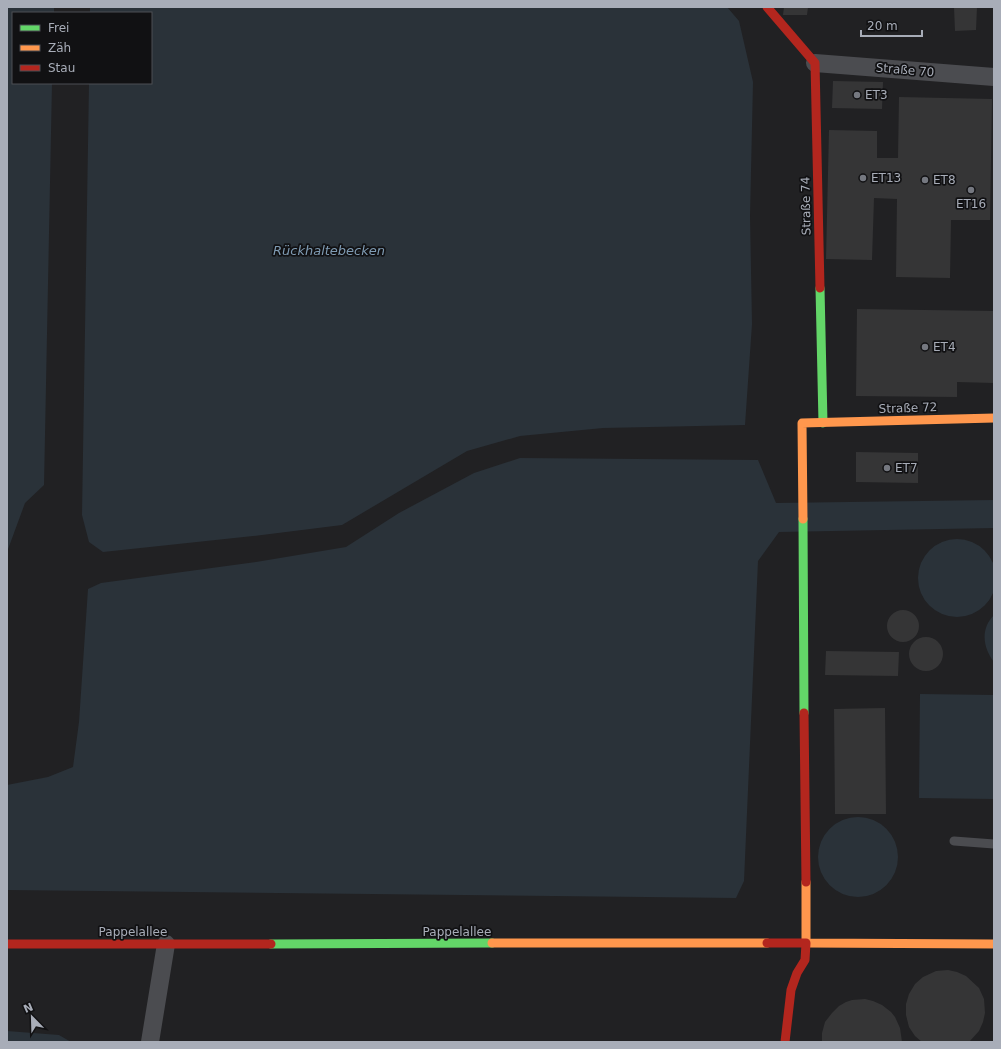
<svg xmlns="http://www.w3.org/2000/svg" width="1001" height="1049" font-family="'DejaVu Sans',sans-serif">
<style>
.built{fill:#212123;fill-rule:evenodd}
.water{fill:#2a3239}
.building{fill:#353536}
.lines{fill:none;stroke-linecap:round;stroke-linejoin:round}
.lane{stroke:#4b4c50;stroke-width:9}
.street{stroke:#4b4c50;stroke-width:18}
.fast{stroke:#63d668;stroke-width:9}
.slow{stroke:#ff974d;stroke-width:9}
.jam{stroke:#b3261e;stroke-width:9}
.poi-dot{fill:#757880;stroke:#111113;stroke-width:1.5}
.labels{text-anchor:middle;stroke-width:3.5;stroke-linejoin:round;paint-order:stroke}
.street-label{font-size:12px;fill:#a8adb8;stroke:#111113}
.poi-label{font-size:12px;fill:#a8adb8;stroke:#111113;text-anchor:start}
.water-label{font-size:13px;font-style:italic;fill:#7f9bb3;stroke:#111113}
</style>
<rect width="100%" height="100%" fill="#171717"/>
<path class="built" d="M7 7H994V1042H7ZM13 13H151V83H13Z"/>
<path class="water" d="M7 7H54V13H13V83H52L44 485 25 503 7 552Z
M90 7H727L739 21 753 82 750 216 752 324 745 425 603 428 520 436 467 451 342 525 253 536 103 552 89 542 82 515 89 83H151V13H90Z
M520 458 758 460 776 503 994 500V528L779 532 758 561 744 881 736 898 7 890V785L48 777 73 767 79 722 88 589 101 583 256 562 346 547 399 513 474 473Z
M918 578a39 39 0 1 1 78 0a39 39 0 1 1-78 0Z
M994 615V662C983 648 980 629 994 615Z
M920 694 994 695V799L919 798Z
M818 857a40 40 0 1 1 80 0a40 40 0 1 1-80 0Z
M7 1031 59 1035 71 1042H7Z"/>
<path class="building" d="M784 7H808L807 15H783Z
M954 7H977L976 30 955 31Z
M833 81 883 82 882 109 832 108Z
M899 97 992 99 990 220H951L950 278 896 277 897 199 874 198 872 260 826 259 829 130 877 131V158H898Z
M857 309 994 311V383L957 382V397L856 396Z
M856 452 918 453V483L856 482Z
M887 626a16 16 0 1 1 32 0a16 16 0 1 1-32 0Z
M909 654a17 17 0 1 1 34 0a17 17 0 1 1-34 0Z
M826 651 899 652 898 676 825 675Z
M885 708 886 814H835L834 709Z
M948 970 957 972 966 976 979 988 984 999 985 1013 983 1022 979 1031 969 1042H922L915 1036 909 1027 906 1015V1004L909 994 915 984 923 977 936 971Z
M865 999 873 1001 882 1005 891 1012 895 1017 900 1028 902 1042H822V1033L825 1022 832 1013 839 1006 846 1002 852 1000Z"/>
<g class="lines">
<path class="lane" d="M954 841 994 844"/>
<path class="street" d="M815 63 994 77
M150 1042 166 944"/>
<path class="fast" d="M820 288 823 423
M803 519 804 713
M271 944 492 943"/>
<path class="slow" d="M803 519 802 423 994 418
M806 882V943L994 944
M492 943H767"/>
<path class="jam" d="M767 7 815 63 820 288
M804 713 806 882
M767 943H806L805 960 797 973 791 990 785 1042
M7 944H271"/>
</g>
<g class="poi-dot">
<circle cx="857" cy="95" r="4"/>
<circle cx="863" cy="178" r="4"/>
<circle cx="925" cy="180" r="4"/>
<circle cx="971" cy="190" r="4"/>
<circle cx="925" cy="347" r="4"/>
<circle cx="887" cy="468" r="4"/>
</g>
<g class="labels">
<g class="street-label">
<text transform="translate(905 70) rotate(5)" y="4">Straße 70</text>
<text transform="translate(806 206) rotate(-91)" y="4">Straße 74</text>
<text transform="translate(908 408) rotate(-2)" y="4">Straße 72</text>
<text x="133" y="936">Pappelallee</text>
<text x="457" y="936">Pappelallee</text>
</g>
<g class="poi-label">
<text x="865" y="99">ET3</text>
<text x="871" y="182">ET13</text>
<text x="933" y="184">ET8</text>
<text x="971" y="208" text-anchor="middle">ET16</text>
<text x="933" y="351">ET4</text>
<text x="895" y="472">ET7</text>
</g>
<g class="water-label">
<text x="329" y="255">Rückhaltebecken</text>
</g>
</g>
<rect width="1001" height="1049" fill="none" stroke="#a8adb8" stroke-width="16"/>
<rect x="12" y="12" width="140" height="72" fill="#111113" stroke="#4d4f55"/>
<rect x="20" y="25" width="20" height="6" fill="#63d668" stroke="#4d4f55"/>
<text x="48" y="32" font-size="12" fill="#a8adb8">Frei</text>
<rect x="20" y="45" width="20" height="6" fill="#ff974d" stroke="#4d4f55"/>
<text x="48" y="52" font-size="12" fill="#a8adb8">Zäh</text>
<rect x="20" y="65" width="20" height="6" fill="#b3261e" stroke="#4d4f55"/>
<text x="48" y="72" font-size="12" fill="#a8adb8">Stau</text>
<g transform="translate(32 1017) rotate(337)" stroke="#111113" stroke-width="3" paint-order="stroke">
<path d="M0-3L7 15L0 10L-7 15Z" fill="#a8adb8"/>
<text y="-6" font-size="11" font-weight="bold" text-anchor="middle" fill="#a8adb8">N</text>
</g>
<path d="M861 30v6h61v-6" fill="none" stroke="#a8adb8" stroke-width="2"/>
<text x="867" y="30" font-size="12" fill="#a8adb8" stroke="#111113" stroke-width="3" paint-order="stroke">20 m</text>
</svg>
